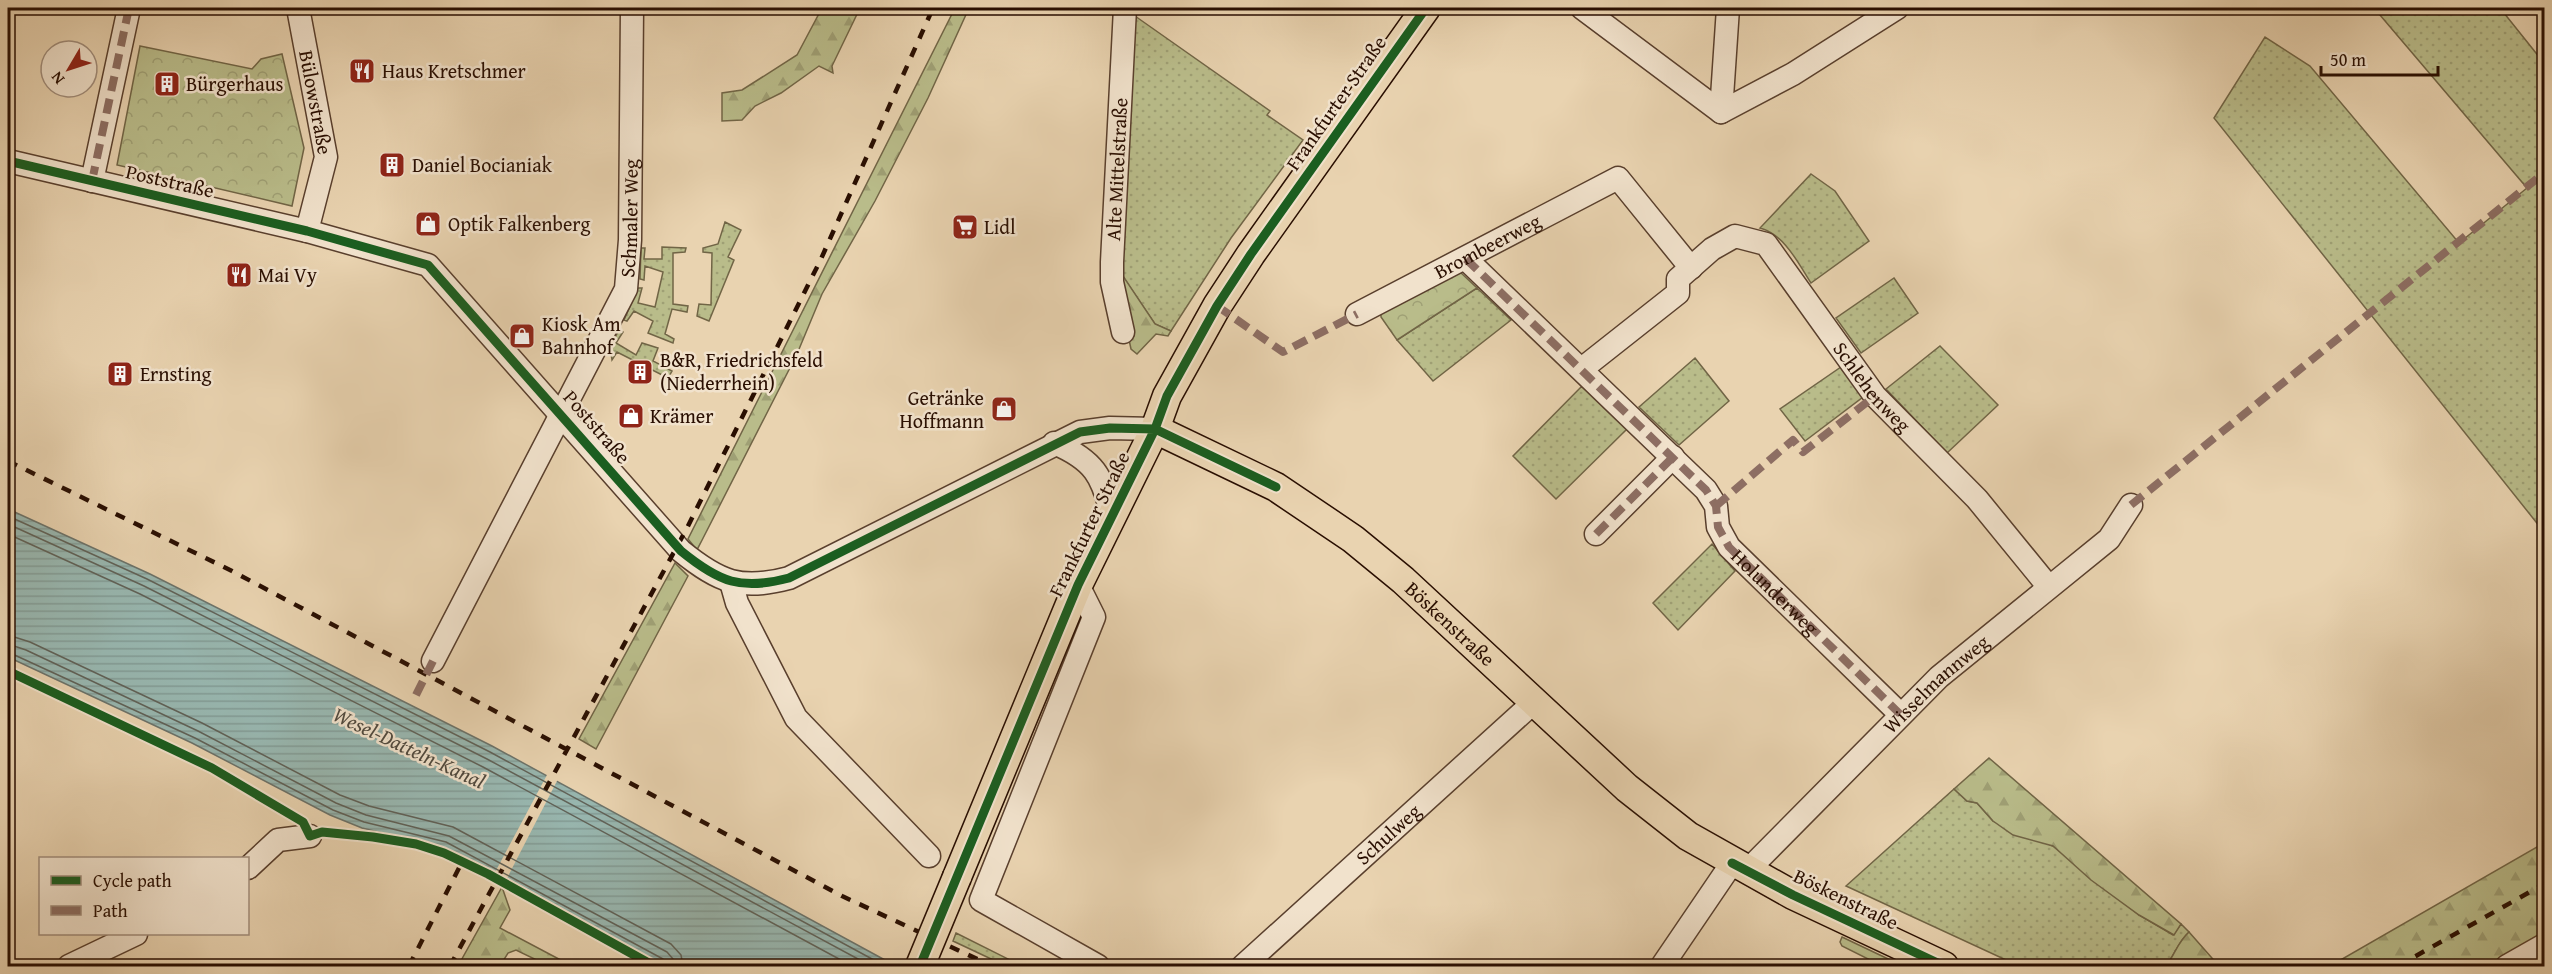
<svg xmlns="http://www.w3.org/2000/svg" width="2552" height="974" font-family="'Gentium Book Plus',serif">
<style>
.grass{fill:url(#grass-dots);stroke:#716546;stroke-width:1.5}
.forest{fill:url(#forest-firs);stroke:#716546;stroke-width:1.5}
.park{fill:url(#park-crowns);stroke:#716546;stroke-width:1.5}
.garden{fill:#b9bc8a;stroke:#716546;stroke-width:1.5}
.water{fill:url(#water-rules);stroke:#6c736a;stroke-width:1.5}
.pier{fill:#e9d3b0}
.lines{fill:none;stroke-linecap:round;stroke-linejoin:round}
.shore{stroke:#606258;stroke-width:1.5}
.minor-casing{stroke:#593f2d;stroke-width:25}
.major-casing{stroke:#290e01;stroke-width:31}
.minor{stroke:#f1e2cc;stroke-width:22}
.major{stroke:#e9d3b0;stroke-width:28}
.rail{stroke:#290e01;stroke-width:4.5;stroke-dasharray:10 10;stroke-linecap:butt}
.major-bridge-casing{stroke:#290e01;stroke-width:31;stroke-linecap:butt}
.major-bridge{stroke:#e9d3b0;stroke-width:28}
.quiet{stroke:#8d6e63;stroke-width:8;stroke-dasharray:15 8;stroke-linecap:butt}
.cycleway-casing{stroke:#f1e2cc;stroke-width:13}
.cycleway{stroke:#1b5e20;stroke-width:9}
.labels{text-anchor:middle;stroke-width:5;stroke-linejoin:round;paint-order:stroke}
.poi-label{font-size:20px;fill:#290e01;stroke:#f1e2cc;text-anchor:start}
.street-label{font-size:20px;fill:#290e01;stroke:#f1e2cc}
.water-label{font-size:21px;font-style:italic;fill:#50493e;stroke:#f1e2cc}
</style>
<defs>
<pattern id="grass-dots" width="8" height="8" patternUnits="userSpaceOnUse" patternTransform="scale(1.5)"><rect width="8" height="8" fill="#b9bc8a"/><path d="M2 2h.1M6 6h.1" fill="none" stroke="#9fa075" stroke-width="1.8" stroke-linecap="round"/></pattern>
<pattern id="forest-firs" width="22" height="20" patternUnits="userSpaceOnUse" patternTransform="scale(1.5)"><rect width="22" height="20" fill="#b9bc8a"/><path d="M5 1l3.5 6h-7zM16 11l3.5 6h-7z" fill="#9fa075"/></pattern>
<pattern id="park-crowns" width="20" height="18" patternUnits="userSpaceOnUse" patternTransform="scale(1.5)"><rect width="20" height="18" fill="#b9bc8a"/><path d="M2 6a3 3 0 1 1 6 0M12 15a3 3 0 1 1 6 0" fill="none" stroke="#9fa075"/></pattern>
<pattern id="water-rules" width="6" height="5" patternUnits="userSpaceOnUse" patternTransform="scale(1.5)"><rect width="6" height="5" fill="#98b7b0"/><path d="M0 2.5h6" fill="none" stroke="#839c96"/></pattern>
</defs>
<rect width="100%" height="100%" fill="#e9d3b0"/>
<filter id="stains"><feTurbulence type="fractalNoise" baseFrequency=".00333" numOctaves="4"/><feColorMatrix values="0 0 0 0 .2 0 0 0 0 .09 0 0 0 0 .02 0 0 0 .5 -.17"/></filter>
<radialGradient id="worn" r=".72"><stop offset=".6" stop-color="#630" stop-opacity="0"/><stop offset="1" stop-color="#630" stop-opacity=".3"/></radialGradient>
<path class="grass" d="M2374 8H2500L2544 63V173L2541 176 2544 180V532L2214 118 2265 37 2310 66 2459 243 2527 188Z
M1135 16 1270 111 1267 115 1303 140 1231 238 1171 331 1155 324 1121 274Z
M1811 174 1835 191 1869 241 1811 283C1798 263 1785 235 1760 228Z
M725 222 741 230 728 257 734 260 709 321 697 316 699 304 711 305 712 253 703 252V248L718 244Z
M662 247 686 248 685 252 673 253V304L688 306 687 312 672 309 665 334 674 339 673 343 648 333 653 321 634 311 627 321 624 320 638 288H642L638 303 655 307 663 272 645 266 644 280 640 279 641 248H645L644 259H662Z
M1894 278 1918 313 1861 353 1836 318Z
M1477 288 1511 320 1433 381 1397 340Z
M619 330 623 332 616 343 636 355 642 343 658 348 653 361 672 371 668 378 617 352 612 360 610 347Z
M1940 346 1998 405 1947 453 1886 389Z
M1695 358 1729 401 1679 445 1639 407Z
M1841 367 1863 397 1805 441 1780 409Z
M1582 386 1627 429 1556 499 1513 456Z
M1712 544 1735 571 1678 630 1653 603Z
M1954 789 1967 801 1977 803 1993 821 2053 846 2139 915 2173 935 2181 924 2189 932C2178 942 2175 954 2166 966H2019L1846 886Z
M956 933 1022 966H1006L953 941Z"/>
<path class="forest" d="M822 8H860L832 66 833 73 819 66 781 93 755 106 742 120 722 121V93L742 90 797 55Z
M955 8H969L928 98 875 201 822 294 797 354 697 550 688 539Z
M1121 273 1155 324 1171 331 1168 336 1156 334 1137 354 1131 349 1120 297Z
M675 563 688 576 596 749 579 739Z
M1989 758 2181 924 2174 935 2139 915 2091 880 2053 846 2013 835 1993 821 1977 803 1967 801 1954 789Z
M2544 843V943L2505 966H2330Z
M502 887 510 910 500 928 572 966H549L516 950 508 953 500 966H458Z
M2189 932 2219 966H2166C2175 954 2178 942 2189 932Z"/>
<path class="park" d="M140 46 252 69 261 59 282 54 304 148 292 206 117 165Z
M1459 271 1477 288 1397 340 1381 317V312Z"/>
<path class="garden" d="M1842 937 1903 966H1882L1842 946 1840 942Z"/>
<path class="water" d="M8 509 150 574 492 746 896 966H665L443 848 362 828 330 815 192 743 8 657Z"/>
<path class="pier" d="M548 773 558 779 504 884 492 878Z"/>
<g class="lines">
<path class="shore" d="M8 516 147 579 490 752 885 966
M8 524 144 586 487 759 871 966
M8 534 140 594 483 767 852 966
M8 635 30 642 202 723 340 795 369 806 453 827 671 944 681 955 683 966
M8 644 26 650 198 731 336 803 366 815 449 836 667 952 673 959 674 966
M8 652 195 738 333 810 364 822 446 842 663 959 667 966"/>
<g class="minor-casing">
<g id="minor">
<path id="s1" d="M298 8 326 157 307 231"/>
<path d="M1582 8 1721 112 1793 74 1897 8"/>
<path d="M1721 112 1728 8"/>
<path d="M8 161 307 231 428 265 681 551C719 582 741 591 789 578L1080 432 1110 428 1155 429"/>
<path d="M92 181 129 8"/>
<path d="M1466 259 1706 490 1716 506 1718 527 1729 547 1900 714"/>
<path id="s2" d="M1357 314 1618 178 1691 268"/>
<path id="s3" d="M1123 332 1112 282V262L1125 8"/>
<path id="s4" d="M1583 368 1678 293V279L1712 249 1735 236 1766 244 1875 396 1977 499 2048 586"/>
<path d="M1054 443C1094 460 1103 476 1112 517"/>
<path d="M1596 534 1673 457"/>
<path d="M731 582 737 603 796 718 929 856"/>
<path d="M1078 585 1094 617 981 900 1098 966"/>
<path id="s5" d="M433 661 626 289 630 240 632 8"/>
<path d="M248 868 278 840 310 836"/>
<path id="s6" d="M1747 871 1939 677 2109 539 2131 505"/>
<path d="M69 966 136 934"/>
<path id="s7" d="M1243 966 1534 702"/>
<path d="M1662 966 1732 863"/>
<path d="M2507 966 2544 945"/>
</g>
</g>
<g class="major-casing">
<g id="major">
<path id="s8" d="M1155 429 1276 487 1353 539 1403 580 1627 788 1688 836 1793 895 1944 966"/>
<path d="M957 877 1078 585 1155 429 1167 396 1217 306 1251 254 1426 8"/>
</g>
</g>
<use href="#minor" class="minor"/>
<use href="#major" class="major"/>
<path class="rail" d="M8 461 232 571 842 896 992 966
M409 966 459 868
M450 966 687 528 821 259 933 8
M2398 966 2544 884"/>
<g class="major-bridge-casing">
<path id="major-bridge" d="M920 966 957 877"/>
</g>
<use href="#major-bridge" class="major-bridge"/>
<g class="quiet">
<path d="M92 181 129 8"/>
<path id="s9" d="M1466 259 1706 490 1716 506 1718 527 1729 547 1900 714"/>
<path d="M1217 306 1283 352 1357 314"/>
<path d="M2131 505 2544 173"/>
<path d="M1716 506 1793 440 1803 452 1875 396"/>
<path d="M1596 534 1673 457"/>
<path d="M416 695 433 661"/>
</g>
<g class="cycleway-casing">
<path id="cycleway" d="M8 161 307 231 428 265 681 551C719 582 741 591 789 578L1080 432 1110 428 1155 429 1276 487
M8 671 212 768 303 822 310 836 322 832 373 837 416 844 444 853 488 874 654 966
M1732 863 1793 895 1944 966
M920 966 1078 585 1155 429 1167 396 1217 306 1251 254 1426 8"/>
</g>
<use href="#cycleway" class="cycleway"/>
</g>
<defs>
<g id="restaurant-square" transform="scale(1.35)"><rect x="-9" y="-9" width="18" height="18" rx="4" fill="#8f2418" stroke="#f1e2cc"/><path d="M-5-6h1v4h1v-4h1v4h1v-4h1v5L-1.5 .5V6h-2V.5L-5-1ZM5-6V6H3V1.5H1.5Q1.5-4 5-6Z" fill="#fff"/></g>
<g id="building-square" transform="scale(1.35)"><rect x="-9" y="-9" width="18" height="18" rx="4" fill="#8f2418" stroke="#f1e2cc"/><path d="M-4-6H4V6H1V3H-1V6H-4ZM-2.5-4.3h1.7v1.8h-1.7ZM.8-4.3h1.7v1.8H.8ZM-2.5-1h1.7V.8h-1.7ZM.8-1h1.7V.8H.8Z" fill="#fff"/></g>
<g id="shop-square" transform="scale(1.35)"><rect x="-9" y="-9" width="18" height="18" rx="4" fill="#8f2418" stroke="#f1e2cc"/><path d="M-5-2.5h2.3a2.7 3.5 0 0 1 5.4 0H5L5.5 6h-11ZM-1.5-2.5h3a1.5 2.3 0 0 0-3 0Z" fill="#fff"/></g>
<g id="supermarket-square" transform="scale(1.35)"><rect x="-9" y="-9" width="18" height="18" rx="4" fill="#8f2418" stroke="#f1e2cc"/><path d="M-6-5.5h2.5l.6 2H6L4.5 2H-2.5L-4.4-4H-6ZM-1.5 3.2a1.3 1.3 0 1 0 .1 0ZM3 3.2a1.3 1.3 0 1 0 .1 0Z" fill="#fff"/></g>
</defs>
<g fill-rule="evenodd">
<use href="#restaurant-square" x="362" y="71"/>
<use href="#building-square" x="167" y="84"/>
<use href="#building-square" x="392" y="165"/>
<use href="#shop-square" x="428" y="224"/>
<use href="#supermarket-square" x="965" y="227"/>
<use href="#restaurant-square" x="239" y="275"/>
<use href="#shop-square" x="522" y="336"/>
<use href="#building-square" x="640" y="372"/>
<use href="#building-square" x="120" y="374"/>
<use href="#shop-square" x="1004" y="409"/>
<use href="#shop-square" x="631" y="416"/>
</g>
<g class="labels">
<g class="poi-label">
<text x="382" y="78">Haus Kretschmer</text>
<text x="186" y="91">Bürgerhaus</text>
<text x="412" y="172">Daniel Bocianiak</text>
<text x="448" y="231">Optik Falkenberg</text>
<text x="984" y="234">Lidl</text>
<text x="258" y="282">Mai Vy</text>
<text x="542" y="331">Kiosk Am<tspan x="542" dy="23">Bahnhof</tspan></text>
<text x="660" y="367">B&amp;R, Friedrichsfeld<tspan x="660" dy="23">(Niederrhein)</tspan></text>
<text x="140" y="381">Ernsting</text>
<text x="984" y="405" text-anchor="end">Getränke<tspan x="984" dy="23">Hoffmann</tspan></text>
<text x="650" y="423">Krämer</text>
</g>
<g class="street-label">
<text dy="7" stroke="none"><textPath href="#s1" startOffset="96">Bülowstraße</textPath></text>
<text transform="translate(1336 103) rotate(-55)" y="7">Frankfurter Straße</text>
<text dy="7" stroke="none"><textPath href="#s3" startOffset="164">Alte Mittelstraße</textPath></text>
<text transform="translate(170 181) rotate(13)" y="7">Poststraße</text>
<text dy="7" stroke="none"><textPath href="#s5" startOffset="490">Schmaler Weg</textPath></text>
<text dy="7" stroke="none"><textPath href="#s2" startOffset="147">Brombeerweg</textPath></text>
<text dy="7" stroke="none"><textPath href="#s4" startOffset="417">Schlehenweg</textPath></text>
<text transform="translate(597 427) rotate(49)" y="7">Poststraße</text>
<text transform="translate(1089 524) rotate(-64)" y="7">Frankfurter Straße</text>
<text dy="7" stroke="none"><textPath href="#s9" startOffset="460">Holunderweg</textPath></text>
<text dy="7" stroke="none"><textPath href="#s8" startOffset="356">Böskenstraße</textPath></text>
<text dy="7" stroke="none"><textPath href="#s6" startOffset="266">Wisselmannweg</textPath></text>
<text dy="7" stroke="none"><textPath href="#s7" startOffset="196">Schulweg</textPath></text>
<text transform="translate(1846 899) rotate(26)" y="7">Böskenstraße</text>
</g>
<g class="water-label">
<text transform="translate(409 748) rotate(25)" y="7">Wesel-Datteln-Kanal</text>
</g>
</g>
<rect width="2552" height="974" fill="none" stroke="#e9d3b0" stroke-width="30"/>
<rect x="9" y="9" width="2534" height="956" fill="none" stroke="#290e01" stroke-width="3"/>
<rect x="15" y="15" width="2522" height="944" fill="none" stroke="#290e01" stroke-width="1.5"/>
<rect x="39" y="857" width="210" height="78" fill="#f1e2cc" stroke="#a18d7b" stroke-width="1.5"/>
<rect x="51" y="876" width="30" height="9" fill="#1b5e20" stroke="#a18d7b" stroke-width="1.5"/>
<text x="93" y="887" font-size="18" fill="#290e01">Cycle path</text>
<rect x="51" y="906" width="30" height="9" fill="#8d6e63" stroke="#a18d7b" stroke-width="1.5"/>
<text x="93" y="917" font-size="18" fill="#290e01">Path</text>
<g transform="translate(69 69) rotate(231)"><circle r="28" fill="#f1e2cc" stroke="#a18d7b" stroke-width="1.5"/>
<path d="M0-4.5L10 22L0 15L-10 22Z" fill="#8f2418"/>
<text y="-9" font-size="16" font-weight="bold" text-anchor="middle" fill="#290e01">N</text>
</g>
<path d="M2321 66v9h117v-9" fill="none" stroke="#290e01" stroke-width="3"/>
<text x="2330" y="66" font-size="18" fill="#290e01" stroke="#f1e2cc" stroke-width="4.5" paint-order="stroke">50 m</text>
<rect width="100%" height="100%" filter="url(#stains)"/>
<rect width="100%" height="100%" fill="url(#worn)"/>
</svg>
